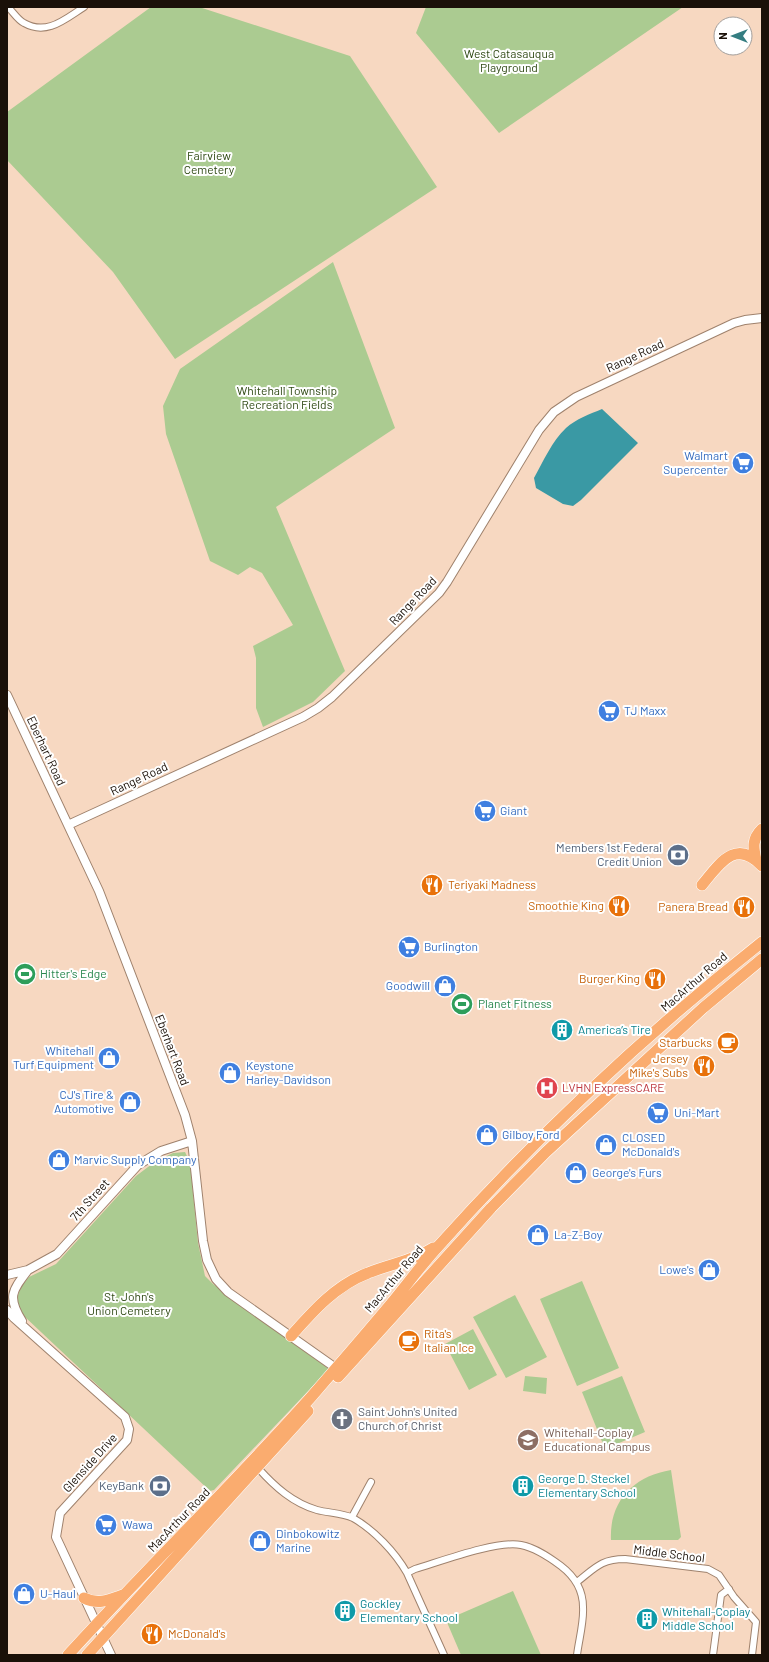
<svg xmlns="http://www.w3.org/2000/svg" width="769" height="1662" font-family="Barlow,sans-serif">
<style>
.green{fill:#abcb91}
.water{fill:#3a99a4}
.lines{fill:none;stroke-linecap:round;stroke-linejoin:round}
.minor-casing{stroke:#9f826d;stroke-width:8}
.tertiary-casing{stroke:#9f826d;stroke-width:10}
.trunk-casing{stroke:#fff;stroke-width:12}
.minor{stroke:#fff;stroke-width:6}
.tertiary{stroke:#fff;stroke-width:8}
.trunk{stroke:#faac6f;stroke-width:11}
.labels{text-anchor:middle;stroke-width:4;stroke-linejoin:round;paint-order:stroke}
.park-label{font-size:12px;fill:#2f4914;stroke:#fff}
.street-label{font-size:12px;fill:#1a1008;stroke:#fff}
.shop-label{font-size:12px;fill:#366cbe;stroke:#fff;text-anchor:start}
.service-label{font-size:12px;fill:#4e5e75;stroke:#fff;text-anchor:end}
.food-label{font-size:12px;fill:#c56008;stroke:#fff;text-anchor:end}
.leisure-label{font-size:12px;fill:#27864d;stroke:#fff;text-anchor:start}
.culture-label{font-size:12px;fill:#0d838f;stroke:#fff;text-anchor:start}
.health-label{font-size:12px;fill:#be3a42;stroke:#fff;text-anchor:start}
.worship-label{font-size:12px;fill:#5b616d;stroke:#fff;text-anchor:start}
.education-label{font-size:12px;fill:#785e54;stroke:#fff;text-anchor:start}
</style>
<rect width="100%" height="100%" fill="#f7d8c1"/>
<path class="green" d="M151 7H199L350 56 437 187 175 359 113 272 7 160V112Z
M426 7H683L499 133 416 33Z
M333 262 395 428 276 507 345 671 313 702 263 727 256 708V658L253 646 293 625 262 573 250 567 238 575 210 561 166 434 163 406 180 369Z
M185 1152 190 1162 198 1243 205 1276 213 1284 329 1369 214 1490 210 1491 25 1317 15 1304 21 1287 29 1277 56 1264 136 1176 156 1161 173 1153Z
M582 1281 619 1368 577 1386 540 1299Z
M515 1295 547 1357 506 1378 473 1317Z
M473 1329 497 1375 469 1390 445 1344Z
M525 1376 547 1378 546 1394 523 1391Z
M622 1376 645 1432 605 1449 582 1392Z
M671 1470 681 1537 678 1540H611C609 1501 634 1476 671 1470Z
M513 1591 541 1655H461L446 1620Z"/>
<path class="water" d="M602 409 638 443 581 500 573 506 563 504 536 488 534 478C543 462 552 441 566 428 576 419 590 414 602 409Z"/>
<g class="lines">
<g class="minor-casing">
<path id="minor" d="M8 7C13 12 18 20 24 23 47 36 65 19 84 7
M258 1468C275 1487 293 1503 317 1510 328 1513 343 1513 353 1518 374 1530 395 1552 407 1573L444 1655
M352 1517 371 1482
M407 1573 415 1569C439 1562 497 1540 521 1545 536 1548 549 1557 561 1566 574 1576 583 1590 583 1607 584 1622 579 1639 577 1655
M577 1582C595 1568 601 1559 625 1559L708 1569 719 1575 734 1597 756 1622 752 1655
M713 1655 721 1595 729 1589"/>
</g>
<g class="tertiary-casing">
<path id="tertiary" d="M7 695 99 891 185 1115 192 1141 203 1241 207 1260 216 1279 228 1292 340 1371
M68 825 303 717 318 708 332 697 439 593 447 582 539 430 554 412 576 397 734 323 745 320 762 318
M7 1275 28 1270 57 1254 138 1165 161 1151 192 1141
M7 1310 14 1318 125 1417 129 1429 127 1440 60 1513 56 1537 111 1655
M22 1321C7 1297 12 1291 28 1270"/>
</g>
<g class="trunk-casing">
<path id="trunk" d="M756 860C753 847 752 839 762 829
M702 885C720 863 736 838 762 866
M291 1336C313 1311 336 1285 368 1273 390 1264 413 1261 433 1248
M338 1377 491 1208 546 1152 703 1008 762 959
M84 1598C98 1605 109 1600 123 1595
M68 1655C148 1567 233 1485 312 1396 338 1366 364 1336 390 1305 405 1287 419 1268 434 1251 534 1139 644 1035 762 942
M87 1655 308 1411"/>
</g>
<use href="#minor" class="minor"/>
<use href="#tertiary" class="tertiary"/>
<use href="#trunk" class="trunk"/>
</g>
<defs>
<g id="supermarket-disc" transform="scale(1.15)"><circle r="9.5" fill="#3f7fe0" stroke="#fff"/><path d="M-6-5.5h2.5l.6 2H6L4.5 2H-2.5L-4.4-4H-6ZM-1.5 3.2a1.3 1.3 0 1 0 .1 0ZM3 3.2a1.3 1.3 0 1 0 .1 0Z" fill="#fff"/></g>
<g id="bank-disc" transform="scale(1.15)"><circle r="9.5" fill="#5c6f8a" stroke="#fff"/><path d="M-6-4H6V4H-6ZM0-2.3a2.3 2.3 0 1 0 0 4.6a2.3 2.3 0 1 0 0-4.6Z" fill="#fff"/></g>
<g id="restaurant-disc" transform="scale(1.15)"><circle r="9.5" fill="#e8710a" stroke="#fff"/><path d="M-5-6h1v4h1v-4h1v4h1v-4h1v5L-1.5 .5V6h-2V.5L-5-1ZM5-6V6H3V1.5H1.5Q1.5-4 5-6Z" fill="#fff"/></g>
<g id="stadium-disc" transform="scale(1.15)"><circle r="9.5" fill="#2e9e5b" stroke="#fff"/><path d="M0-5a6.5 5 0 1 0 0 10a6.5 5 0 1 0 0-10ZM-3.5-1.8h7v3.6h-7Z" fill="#fff"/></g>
<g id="shop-disc" transform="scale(1.15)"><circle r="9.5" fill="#3f7fe0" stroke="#fff"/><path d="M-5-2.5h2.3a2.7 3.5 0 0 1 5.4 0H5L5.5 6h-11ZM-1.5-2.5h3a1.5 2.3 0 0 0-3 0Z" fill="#fff"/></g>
<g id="building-disc" transform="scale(1.15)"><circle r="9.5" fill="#0f9aa8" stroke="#fff"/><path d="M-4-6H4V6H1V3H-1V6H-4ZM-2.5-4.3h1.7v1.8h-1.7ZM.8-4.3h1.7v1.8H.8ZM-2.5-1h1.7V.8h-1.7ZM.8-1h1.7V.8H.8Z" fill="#fff"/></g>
<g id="cafe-disc" transform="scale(1.15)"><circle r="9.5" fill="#e8710a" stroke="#fff"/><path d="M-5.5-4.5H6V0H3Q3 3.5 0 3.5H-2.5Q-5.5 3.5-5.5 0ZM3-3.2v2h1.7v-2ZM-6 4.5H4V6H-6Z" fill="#fff"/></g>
<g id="hospital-disc" transform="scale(1.15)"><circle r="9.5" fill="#e0444e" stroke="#fff"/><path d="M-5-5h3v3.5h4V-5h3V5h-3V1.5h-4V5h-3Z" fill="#fff"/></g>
<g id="church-disc" transform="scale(1.15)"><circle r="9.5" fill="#6b7280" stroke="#fff"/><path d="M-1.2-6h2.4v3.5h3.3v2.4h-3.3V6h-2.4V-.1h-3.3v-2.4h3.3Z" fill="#fff"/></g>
<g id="school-disc" transform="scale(1.15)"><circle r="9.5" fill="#8d6e63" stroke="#fff"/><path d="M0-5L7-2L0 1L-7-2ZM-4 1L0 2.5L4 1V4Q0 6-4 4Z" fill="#fff"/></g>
</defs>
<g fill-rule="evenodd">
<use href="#supermarket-disc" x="743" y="463"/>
<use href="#supermarket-disc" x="609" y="711"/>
<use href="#supermarket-disc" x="485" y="811"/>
<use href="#bank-disc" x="678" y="855"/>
<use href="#restaurant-disc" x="432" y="885"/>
<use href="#restaurant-disc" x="619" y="906"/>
<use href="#restaurant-disc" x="744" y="907"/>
<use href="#supermarket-disc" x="409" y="947"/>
<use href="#stadium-disc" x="25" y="974"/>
<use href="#restaurant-disc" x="655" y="979"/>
<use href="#shop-disc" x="445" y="986"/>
<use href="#stadium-disc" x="462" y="1004"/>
<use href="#building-disc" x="562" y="1030"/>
<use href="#cafe-disc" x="728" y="1043"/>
<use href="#shop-disc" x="109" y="1058"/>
<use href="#restaurant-disc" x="704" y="1066"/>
<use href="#shop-disc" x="230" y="1073"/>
<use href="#hospital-disc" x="547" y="1088"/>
<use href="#shop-disc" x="130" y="1102"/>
<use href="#supermarket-disc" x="658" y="1113"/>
<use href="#shop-disc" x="487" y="1135"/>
<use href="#shop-disc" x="606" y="1145"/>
<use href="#shop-disc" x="59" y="1160"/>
<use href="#shop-disc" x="576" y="1173"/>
<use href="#shop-disc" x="538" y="1235"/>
<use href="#shop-disc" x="709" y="1270"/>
<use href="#cafe-disc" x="409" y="1341"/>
<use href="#church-disc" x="342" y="1419"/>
<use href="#school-disc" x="528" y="1440"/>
<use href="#bank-disc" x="160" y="1486"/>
<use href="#building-disc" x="523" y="1486"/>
<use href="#supermarket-disc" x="106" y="1525"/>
<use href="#shop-disc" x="260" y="1541"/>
<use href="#shop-disc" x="24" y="1594"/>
<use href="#building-disc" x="345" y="1611"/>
<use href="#building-disc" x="647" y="1619"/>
<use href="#restaurant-disc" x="152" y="1634"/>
</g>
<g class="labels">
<g class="park-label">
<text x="509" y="58">West Catasauqua<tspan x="509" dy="14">Playground</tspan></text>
<text x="209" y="160">Fairview<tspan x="209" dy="14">Cemetery</tspan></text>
<text x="287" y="395">Whitehall Township<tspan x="287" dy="14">Recreation Fields</tspan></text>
<text x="129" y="1301">St. John's<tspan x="129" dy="14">Union Cemetery</tspan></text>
</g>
<g class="street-label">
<text transform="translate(635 356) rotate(-25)" y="4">Range Road</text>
<text transform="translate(413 601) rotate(-46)" y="4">Range Road</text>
<text transform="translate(46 751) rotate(65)" y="4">Eberhart Road</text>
<text transform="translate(139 779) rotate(-25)" y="4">Range Road</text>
<text transform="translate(694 982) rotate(-41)" y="4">MacArthur Road</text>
<text transform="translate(172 1050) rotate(69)" y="4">Eberhart Road</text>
<text transform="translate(90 1200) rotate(-48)" y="4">7th Street</text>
<text transform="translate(394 1279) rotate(-50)" y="4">MacArthur Road</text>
<text transform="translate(90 1463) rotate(-48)" y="4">Glenside Drive</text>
<text transform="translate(179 1520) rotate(-46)" y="4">MacArthur Road</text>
<text transform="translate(669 1554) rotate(7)" y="4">Middle School</text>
</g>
<g class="shop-label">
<text x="728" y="460" text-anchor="end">Walmart<tspan x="728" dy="14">Supercenter</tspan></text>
<text x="624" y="715">TJ Maxx</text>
<text x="500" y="815">Giant</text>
<text x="424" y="951">Burlington</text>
<text x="430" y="990" text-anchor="end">Goodwill</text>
<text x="94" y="1055" text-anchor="end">Whitehall<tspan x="94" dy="14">Turf Equipment</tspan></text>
<text x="246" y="1070">Keystone<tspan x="246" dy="14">Harley-Davidson</tspan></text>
<text x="114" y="1099" text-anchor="end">CJ's Tire &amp;<tspan x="114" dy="14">Automotive</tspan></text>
<text x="674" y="1117">Uni-Mart</text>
<text x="502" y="1139">Gilboy Ford</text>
<text x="622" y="1142">CLOSED<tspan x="622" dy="14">McDonald's</tspan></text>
<text x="74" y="1164">Marvic Supply Company</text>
<text x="592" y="1177">George's Furs</text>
<text x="554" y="1239">La-Z-Boy</text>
<text x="694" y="1274" text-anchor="end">Lowe's</text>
<text x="122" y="1529">Wawa</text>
<text x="276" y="1538">Dinbokowitz<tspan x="276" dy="14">Marine</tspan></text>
<text x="40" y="1598">U-Haul</text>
</g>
<g class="service-label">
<text x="662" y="852">Members 1st Federal<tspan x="662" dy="14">Credit Union</tspan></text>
<text x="144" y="1490">KeyBank</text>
</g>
<g class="food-label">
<text x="448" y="889" text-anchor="start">Teriyaki Madness</text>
<text x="604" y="910">Smoothie King</text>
<text x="728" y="911">Panera Bread</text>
<text x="640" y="983">Burger King</text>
<text x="712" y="1047">Starbucks</text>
<text x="688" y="1063">Jersey<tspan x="688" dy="14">Mike's Subs</tspan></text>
<text x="424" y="1338" text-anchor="start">Rita's<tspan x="424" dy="14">Italian Ice</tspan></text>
<text x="168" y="1638" text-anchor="start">McDonald's</text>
</g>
<g class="leisure-label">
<text x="40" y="978">Hitter's Edge</text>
<text x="478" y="1008">Planet Fitness</text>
</g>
<g class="culture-label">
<text x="578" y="1034">America’s Tire</text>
<text x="538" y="1483">George D. Steckel<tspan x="538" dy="14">Elementary School</tspan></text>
<text x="360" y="1608">Gockley<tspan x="360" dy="14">Elementary School</tspan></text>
<text x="662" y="1616">Whitehall-Coplay<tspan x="662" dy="14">Middle School</tspan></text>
</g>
<g class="health-label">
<text x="562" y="1092">LVHN ExpressCARE</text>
</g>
<g class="worship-label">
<text x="358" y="1416">Saint John's United<tspan x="358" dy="14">Church of Christ</tspan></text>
</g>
<g class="education-label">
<text x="544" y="1437">Whitehall-Coplay<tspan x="544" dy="14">Educational Campus</tspan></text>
</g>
</g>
<rect width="769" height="1662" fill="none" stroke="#1a1008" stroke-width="16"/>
<g transform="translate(733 36) rotate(270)"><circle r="19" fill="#ffffff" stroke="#a39f9c"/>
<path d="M0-3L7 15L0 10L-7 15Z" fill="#347d81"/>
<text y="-6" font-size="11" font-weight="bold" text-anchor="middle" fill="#1a1008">N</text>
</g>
</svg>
